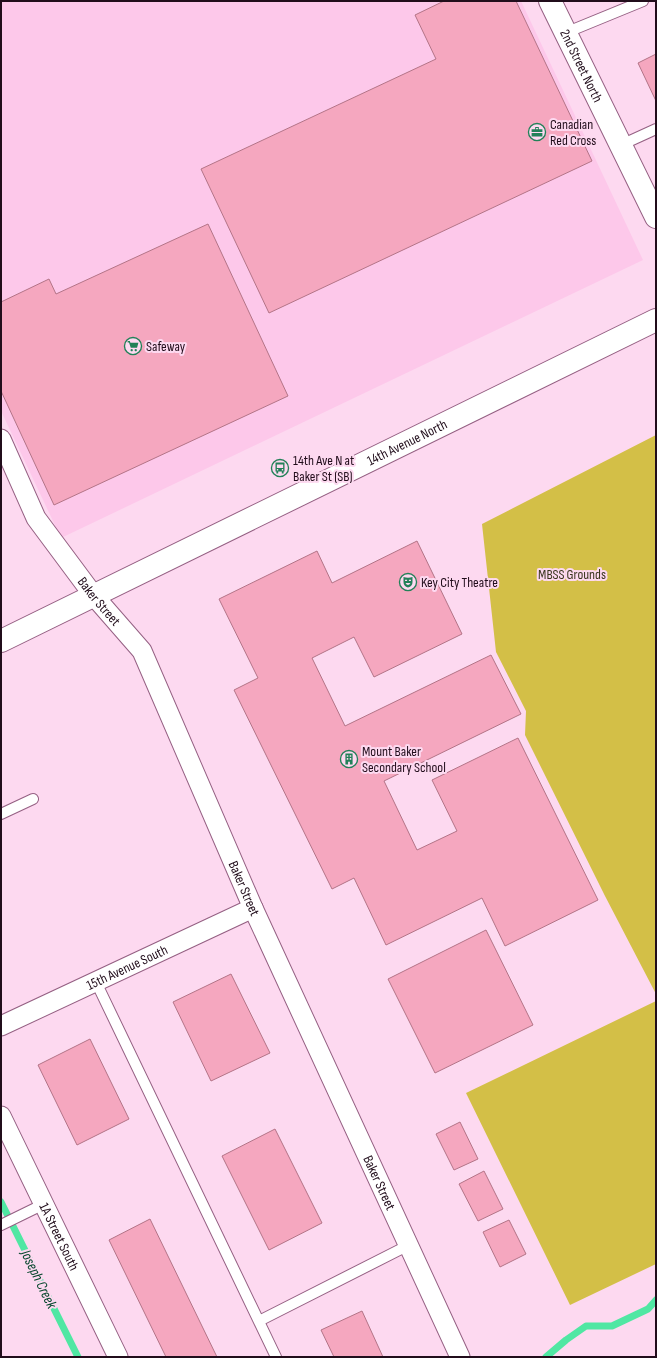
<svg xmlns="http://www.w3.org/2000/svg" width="657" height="1358" font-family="'Sofia Sans Condensed',sans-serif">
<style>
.built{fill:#fdc8ea}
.green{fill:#d3bf47}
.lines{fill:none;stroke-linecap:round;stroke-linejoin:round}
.stream{stroke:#50e7a3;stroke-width:7}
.building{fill:#f5a7bf;stroke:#b37487}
.service-casing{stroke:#956083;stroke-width:12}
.minor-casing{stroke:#956083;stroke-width:21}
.tertiary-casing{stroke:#956083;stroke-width:24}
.service{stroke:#fff;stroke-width:10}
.minor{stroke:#fff;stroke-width:19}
.tertiary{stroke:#fff;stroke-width:22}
.labels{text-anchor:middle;stroke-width:4;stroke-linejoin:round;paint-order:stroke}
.street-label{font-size:14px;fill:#210d1b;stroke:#fdd9f0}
.poi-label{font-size:14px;fill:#210d1b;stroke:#fdd9f0;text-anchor:start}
.park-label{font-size:14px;fill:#39351d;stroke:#fdd9f0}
.water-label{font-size:15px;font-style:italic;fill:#08482e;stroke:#fdd9f0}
</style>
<rect width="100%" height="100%" fill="#fdd9f0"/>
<path class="built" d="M1 1H521L643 260 61 538 1 411Z"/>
<path class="green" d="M656 435V994L605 896 525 735 526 711 496 652 482 524Z
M656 1001V1264L570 1305 466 1093Z"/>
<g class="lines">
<path class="stream" d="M1 1202 78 1357
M546 1357 566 1340 586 1326H612L648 1309 656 1300"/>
</g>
<path class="building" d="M444 1H516L592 161 269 313 201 169 436 59 415 15Z
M656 54V101L638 63Z
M208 224 288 396 54 505 1 391V302L49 279 56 294Z
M417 541 462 634 374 677 354 637 312 658 345 726 491 655 521 714 384 781 417 850 457 831 432 780 518 738 598 900 505 946 482 898 386 945 354 878 332 889 234 690 258 678 219 599 317 551 332 583Z
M486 930 533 1025 435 1073 388 979Z
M231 974 270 1053 211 1081 173 1002Z
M90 1039 129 1119 77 1145 38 1065Z
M460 1122 478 1159 454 1170 436 1134Z
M275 1129 322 1223 269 1250 222 1156Z
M484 1171 503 1209 478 1221 459 1184Z
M150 1219 217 1357H166L109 1240Z
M509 1220 526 1254 500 1267 483 1232Z
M362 1311 383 1357H334L321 1330Z"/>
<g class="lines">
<g class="service-casing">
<path id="service" d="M565 33 643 1
M621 145 656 129
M1 814 33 799
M96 982 276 1357
M1 1225 44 1204
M259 1321 409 1245"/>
</g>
<g class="minor-casing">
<g id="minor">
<path id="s1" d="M1 439 36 518 94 596 142 651 253 908 460 1357"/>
<path id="s2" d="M1 1026 253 908"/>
<path id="s3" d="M1 1116 118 1357"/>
</g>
</g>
<g class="tertiary-casing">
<g id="tertiary">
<path id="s4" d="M550 1 656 217"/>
<path id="s5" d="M1 641 656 320"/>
</g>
</g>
<use href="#service" class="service"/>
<use href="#minor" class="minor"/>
<use href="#tertiary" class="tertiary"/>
</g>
<defs>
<g id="office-ring" transform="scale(0.9)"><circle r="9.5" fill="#fdd9f0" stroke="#228158" stroke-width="1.5"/><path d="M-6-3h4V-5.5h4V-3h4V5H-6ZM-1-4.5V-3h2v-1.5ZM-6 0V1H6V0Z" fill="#228158"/></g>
<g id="supermarket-ring" transform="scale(0.9)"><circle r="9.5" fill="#fdd9f0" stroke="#228158" stroke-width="1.5"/><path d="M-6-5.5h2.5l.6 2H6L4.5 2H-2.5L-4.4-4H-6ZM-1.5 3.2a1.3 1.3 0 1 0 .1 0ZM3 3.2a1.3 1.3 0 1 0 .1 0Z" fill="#228158"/></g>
<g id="bus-ring" transform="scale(0.9)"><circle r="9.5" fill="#fdd9f0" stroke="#228158" stroke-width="1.5"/><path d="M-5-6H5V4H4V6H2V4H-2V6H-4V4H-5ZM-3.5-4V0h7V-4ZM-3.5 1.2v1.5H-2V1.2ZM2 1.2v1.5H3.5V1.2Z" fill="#228158"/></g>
<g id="theatre-ring" transform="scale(0.9)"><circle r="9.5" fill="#fdd9f0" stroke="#228158" stroke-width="1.5"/><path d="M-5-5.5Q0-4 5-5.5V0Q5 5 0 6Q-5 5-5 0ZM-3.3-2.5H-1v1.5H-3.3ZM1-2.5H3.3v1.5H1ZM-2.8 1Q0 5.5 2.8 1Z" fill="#228158"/></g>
<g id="building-ring" transform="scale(0.9)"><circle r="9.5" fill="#fdd9f0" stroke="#228158" stroke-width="1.5"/><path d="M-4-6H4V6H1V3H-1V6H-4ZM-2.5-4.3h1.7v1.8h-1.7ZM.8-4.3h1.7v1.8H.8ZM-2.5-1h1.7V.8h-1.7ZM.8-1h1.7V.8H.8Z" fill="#228158"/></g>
</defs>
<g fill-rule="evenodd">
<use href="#office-ring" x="537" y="132"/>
<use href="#supermarket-ring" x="133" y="346"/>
<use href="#bus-ring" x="280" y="468"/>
<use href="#theatre-ring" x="408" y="582"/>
<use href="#building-ring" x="349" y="759"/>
</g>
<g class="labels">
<g class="street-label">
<text dy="5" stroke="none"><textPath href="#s4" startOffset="72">2nd Street North</textPath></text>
<text dy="5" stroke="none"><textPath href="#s5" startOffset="452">14th Avenue North</textPath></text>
<text dy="5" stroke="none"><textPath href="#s1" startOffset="191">Baker Street</textPath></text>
<text dy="5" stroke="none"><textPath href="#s1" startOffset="515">Baker Street</textPath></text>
<text dy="5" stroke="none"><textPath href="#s2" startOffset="139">15th Avenue South</textPath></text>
<text dy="5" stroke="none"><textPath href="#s1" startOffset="839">Baker Street</textPath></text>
<text dy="5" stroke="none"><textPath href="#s3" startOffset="134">1A Street South</textPath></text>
</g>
<g class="poi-label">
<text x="550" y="129">Canadian<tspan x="550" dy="16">Red Cross</tspan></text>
<text x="146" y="351">Safeway</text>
<text x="293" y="465">14th Ave N at<tspan x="293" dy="16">Baker St (SB)</tspan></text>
<text x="421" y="587">Key City Theatre</text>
<text x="362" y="756">Mount Baker<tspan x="362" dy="16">Secondary School</tspan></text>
</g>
<g class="park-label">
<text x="572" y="579">MBSS Grounds</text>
</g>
<g class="water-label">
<text transform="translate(39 1279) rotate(64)" y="5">Joseph Creek</text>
</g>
</g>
<rect width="657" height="1358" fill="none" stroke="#210d1b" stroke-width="4"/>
</svg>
